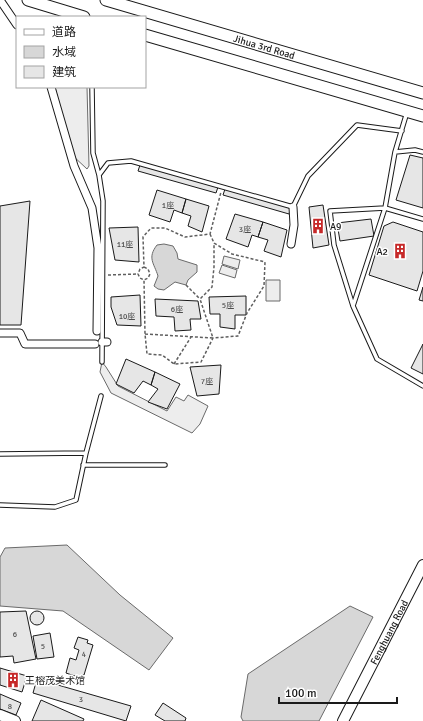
<svg xmlns="http://www.w3.org/2000/svg" width="423" height="721" font-family="Signika,'Noto Sans SC',sans-serif">
<style>
.pitch{fill:#ededed;stroke:#6a6a6a}
.water{fill:#d7d7d7;stroke:#6a6a6a}
.building{fill:#e6e6e6;stroke:#1a1a1a}
.lines{fill:none;stroke-linecap:round;stroke-linejoin:round}
.lane-casing{stroke:#1a1a1a;stroke-width:5.5}
.street-casing{stroke:#1a1a1a;stroke-width:9}
.secondary-casing{stroke:#1a1a1a;stroke-width:12}
.primary-casing{stroke:#1a1a1a;stroke-width:13}
.path{stroke:#5f5f5f;stroke-width:1.5;stroke-dasharray:3 2;stroke-linecap:butt}
.lane{stroke:#fff;stroke-width:3.5}
.street{stroke:#fff;stroke-width:7}
.secondary{stroke:#fff;stroke-width:10}
.primary{stroke:#fff;stroke-width:11}
.labels{text-anchor:middle;stroke-width:3;stroke-linejoin:round;paint-order:stroke}
.number-label{font-size:8px;fill:#4d4d4d}
.street-label{font-size:10px;fill:#1a1a1a;stroke:#fff}
.poi-label{font-size:10px;fill:#1a1a1a;stroke:#fff;text-anchor:start}
</style>
<rect width="100%" height="100%" fill="#fff"/>
<path class="pitch" d="M55 87H87L89 166 87 169 71 154Z
M224 256 240 260 238 269 222 264Z
M222 265 237 270 235 278 219 273Z
M266 280H280V301H266Z
M102 362 106 367 118 386 167 411 176 397 184 401 188 395 208 406 200 424 192 433 111 393 100 372Z"/>
<path class="water" d="M164 244 173 246 177 253 178 259 197 265V272L188 280 186 285 175 282 164 290 158 289 154 286 158 276C154 263 147 258 157 245Z
M67 545 120 595 173 638 149 670 63 611 0 606V557L5 548Z
M350 606 373 617 319 721H243L241 717 248 674Z"/>
<path class="building" d="M410 155 423 158V208L396 200Z
M140 165 218 187 216 193 138 171Z
M225 189 291 207 289 214 223 195Z
M157 190 186 199 182 213 174 210 170 222 149 215Z
M186 199 209 206 202 232 188 226 191 216 182 213Z
M30 201 21 325H0V206Z
M323 205 329 245 313 248 309 207Z
M235 214 263 222 258 237 252 235 248 247 226 239Z
M371 219 374 236 340 241 337 223Z
M263 222 287 230 281 257 264 251 268 240 258 237Z
M393 222 423 232V271L417 291 369 275 384 226Z
M138 227 139 262 115 260 109 228Z
M423 287V301L419 300Z
M140 295 141 326 117 325 111 307V297Z
M246 296V315H235V329L220 327V314H210L209 297Z
M155 299 198 301 201 319H190L191 330 175 331 174 317 156 316Z
M423 344V374L411 368Z
M126 359 155 372 151 385 143 381 134 393 116 384Z
M221 365 219 394 197 396 190 367Z
M155 372 180 384 167 409 148 402 158 389 151 385Z
M30 618a7 7 0 1 1 14 0a7 7 0 1 1-14 0Z
M26 611 36 659 14 663 13 656 0 657V612Z
M50 633 54 657 37 659 33 636Z
M78 637 88 640 87 643 93 645 84 675H82L81 678 66 673 70 658 76 660 79 650 74 648Z
M0 668 27 676 22 692 0 685Z
M37 679 131 706 126 721 33 693Z
M0 694 21 703 16 715 0 709Z
M41 700 84 719 83 721H32Z
M163 703 186 718 185 721H165L155 715Z"/>
<g class="lines">
<g class="lane-casing">
<path id="lane" d="M92 87 93 153 99 175
M395 152 415 150 423 152
M423 219 385 208 330 211 334 245 353 306 377 359 423 386
M353 306 385 208 395 152 407 112
M102 362 103 201 99 175 108 163 131 161 293 207 308 176 357 125 402 131
M86 453 101 396
M0 454 86 453 76 500 55 507 0 505
M83 465H165"/>
</g>
<g class="street-casing">
<path id="street" d="M0 0 17 25
M51 87 74 166 92 208 98 248 97 331
M291 244 294 225 293 207
M0 333H20L25 344H95
M102 342H107"/>
</g>
<g class="secondary-casing">
<g id="secondary">
<path d="M0 715 15 721"/>
<path id="s1" d="M343 721 423 565"/>
</g>
</g>
<g class="primary-casing">
<g id="primary">
<path d="M28 0 84 17"/>
<path id="s2" d="M106 0 423 93"/>
<path d="M145 35 423 116"/>
</g>
</g>
<path class="path" d="M210 234 214 243 232 254 265 262 264 286 247 313 238 336 213 338 201 362 174 364 162 355 147 354 145 334 144 280 140 278 138 274 140 269 144 267 143 237 151 228H165L185 237 210 234 221 192
M144 267 148 269 150 274 148 278 144 280
M108 275 138 274
M186 285 200 299
M145 334 213 338 200 299 212 287 214 267V243
M174 364 191 337"/>
<use href="#lane" class="lane"/>
<use href="#street" class="street"/>
<use href="#secondary" class="secondary"/>
<use href="#primary" class="primary"/>
</g>
<defs>
<g id="building-bare" transform="scale(1.2)"><path d="M-4-6H4V6H1V3H-1V6H-4ZM-2.5-4.3h1.7v1.8h-1.7ZM.8-4.3h1.7v1.8H.8ZM-2.5-1h1.7V.8h-1.7ZM.8-1h1.7V.8H.8Z" fill="#c62828" stroke="#fff" stroke-width="2.5" paint-order="stroke"/></g>
</defs>
<g fill-rule="evenodd">
<use href="#building-bare" x="318" y="226"/>
<use href="#building-bare" x="400" y="251"/>
<use href="#building-bare" x="13" y="680"/>
</g>
<g class="labels">
<g class="number-label">
<text x="168" y="208">1座</text>
<text x="245" y="232">3座</text>
<text x="125" y="247">11座</text>
<text x="228" y="308">5座</text>
<text x="177" y="312">6座</text>
<text x="127" y="319">10座</text>
<text x="207" y="384">7座</text>
<text x="15" y="637">6</text>
<text x="43" y="649">5</text>
<text x="84" y="657">4</text>
<text x="81" y="702">3</text>
<text x="10" y="709">8</text>
</g>
<g class="street-label">
<text dy="4" stroke="none"><textPath href="#s2" startOffset="165">Jihua 3rd Road</textPath></text>
<text dy="4" stroke="none"><textPath href="#s1" startOffset="100">Fenghuang Road</textPath></text>
</g>
<g class="poi-label">
<text x="330" y="230">A9</text>
<text x="388" y="255" text-anchor="end">A2</text>
<text x="25" y="684">王榕茂美术馆</text>
</g>
</g>
<rect x="16" y="16" width="130" height="72" fill="#ffffff" stroke="#a3a3a3"/>
<rect x="24" y="29" width="20" height="6" fill="#ffffff" stroke="#a3a3a3"/>
<text x="52" y="36" font-size="12" fill="#1a1a1a">道路</text>
<rect x="24" y="46" width="20" height="12" fill="#d7d7d7" stroke="#a3a3a3"/>
<text x="52" y="56" font-size="12" fill="#1a1a1a">水域</text>
<rect x="24" y="66" width="20" height="12" fill="#e6e6e6" stroke="#a3a3a3"/>
<text x="52" y="76" font-size="12" fill="#1a1a1a">建筑</text>
<path d="M279 697v6h118v-6" fill="none" stroke="#1a1a1a" stroke-width="2"/>
<text x="285" y="697" font-size="12" fill="#1a1a1a" stroke="#ffffff" stroke-width="3" paint-order="stroke">100 m</text>
</svg>
